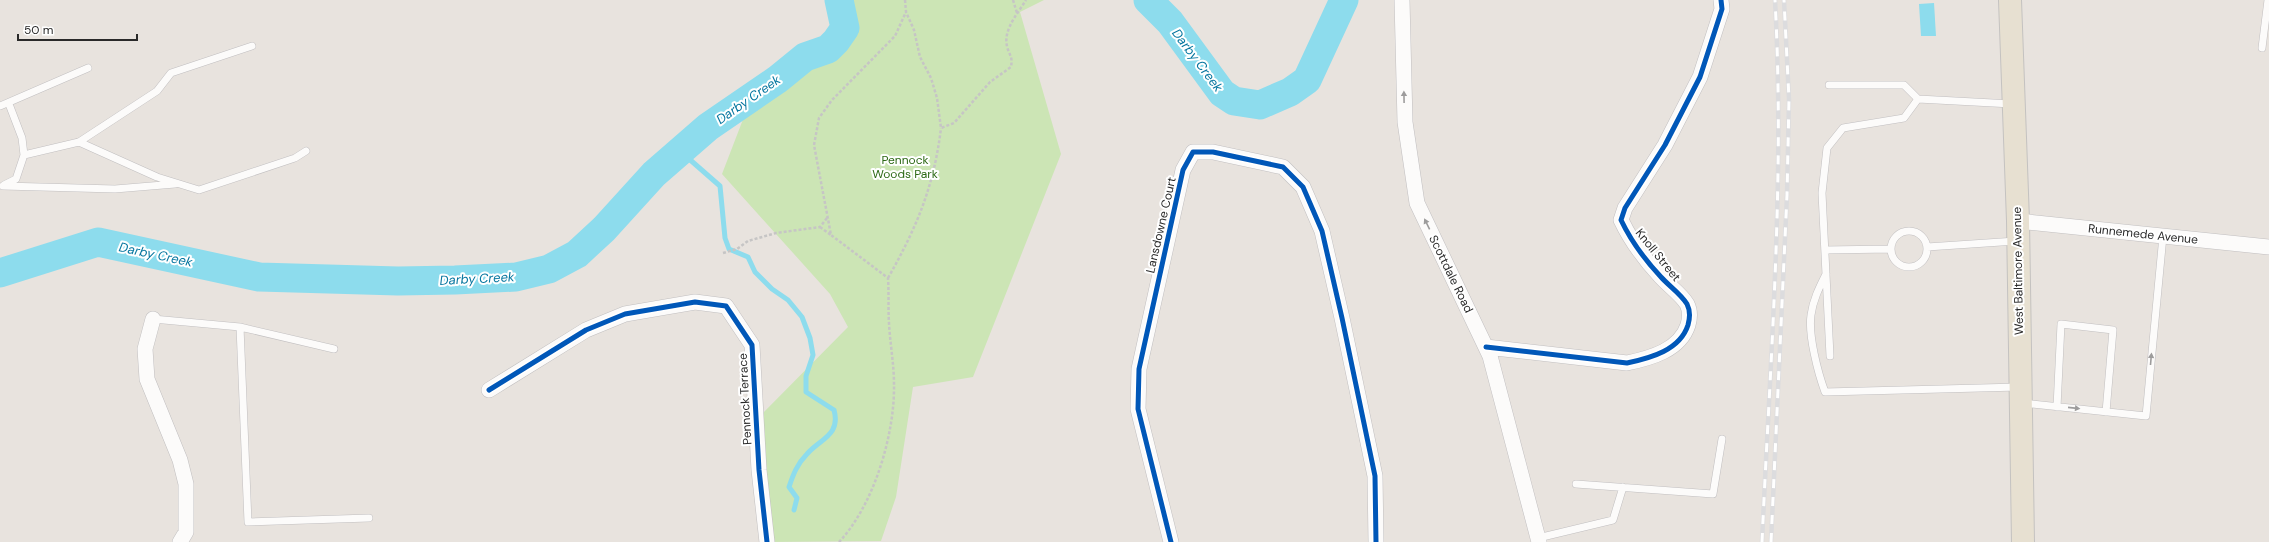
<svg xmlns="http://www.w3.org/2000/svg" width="2269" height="542" font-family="'DM Sans',sans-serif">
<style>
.green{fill:#cce5b5}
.water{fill:#8ddced}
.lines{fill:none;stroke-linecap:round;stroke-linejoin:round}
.stream{stroke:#8ddced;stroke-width:5}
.river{stroke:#8ddced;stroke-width:29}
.service-casing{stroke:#c1bfc0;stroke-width:8}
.minor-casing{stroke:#c1bfc0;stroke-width:16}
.primary-casing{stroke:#c4c2c0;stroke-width:24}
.path{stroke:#c6c5c5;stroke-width:2.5;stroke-dasharray:3 2;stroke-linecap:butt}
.service{stroke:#fcfbfa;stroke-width:7}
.minor{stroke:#fcfbfa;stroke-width:15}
.primary{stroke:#e7e0d1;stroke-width:22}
.rail-casing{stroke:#dcdcde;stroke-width:4.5}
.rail{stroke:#fff;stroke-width:3;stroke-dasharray:9;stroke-linecap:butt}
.cycleway-casing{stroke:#fff;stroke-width:8}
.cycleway{stroke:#0057b8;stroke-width:5}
.oneway{fill:#9d9c9c}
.labels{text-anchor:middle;stroke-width:4;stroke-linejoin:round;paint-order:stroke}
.park-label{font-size:12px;fill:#2d6916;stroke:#fff}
.street-label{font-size:12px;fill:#292929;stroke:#fff}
.water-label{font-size:13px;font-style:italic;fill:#06769f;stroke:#fff}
</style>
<rect width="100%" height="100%" fill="#e8e3de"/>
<path class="green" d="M839 0H1044L1020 12 1061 154 973 377 913 387 896 497 881 541 767 542 757 419 848 327 830 294 722 174 752 96 805 57 828 49 836 41 845 27Z"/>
<path class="water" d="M1934 3 1936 36H1921L1919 4Z"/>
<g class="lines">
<path class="stream" d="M680 151 720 186 725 238 729 249 748 257 755 272 772 289 788 300 802 317 810 338 813 355 806 376V392L834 410C841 435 820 439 807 454 797 464 793 475 789 487L797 498 794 510"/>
<path class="river" d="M1148 0 1170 22 1222 93 1234 101 1260 105 1290 92 1307 80 1344 0
M0 273 98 242 259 277 398 281 455 280 516 277 549 269 577 254 604 229 654 174 708 127 778 79 805 57 828 49 836 41 845 28 839 0"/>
<g class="service-casing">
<path id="service" d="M2262 48 2268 0
M1829 85H1904L1918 99
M0 106 88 68
M79 142 157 177 199 190 295 158 306 151
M24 155 79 142 157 91 171 73 252 46
M4 185 16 179 24 155 22 138 9 104
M3 186 115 189 175 184
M1891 249a18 18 0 1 1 36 0a18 18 0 1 1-36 0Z
M1927 247 2016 241
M1825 250 1891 249
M1826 274C1819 288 1813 300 1811 315 1808 335 1818 373 1825 392L2019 387
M153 319 240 327 248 522 369 518
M240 327 334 349
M1830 356 1822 193 1827 148 1843 128 1904 118 1918 99 2012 104
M2023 403 2146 416 2163 236
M2057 407 2061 324 2113 330 2106 412
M1576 484 1713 494 1722 439
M1538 538 1613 520 1623 487"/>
</g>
<g class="minor-casing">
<path id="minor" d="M1402 0 1405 122 1417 203 1490 356 1539 542
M2018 221 2269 247
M153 319 145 349 147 379 180 460 186 484V532L180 542
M1486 347 1627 363C1651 358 1680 350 1688 325 1690 318 1690 310 1687 304 1681 294 1669 286 1661 277 1646 261 1631 241 1621 220L1625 208 1665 145 1700 77 1722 9 1721 0
M489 390 586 330 625 314 695 302 726 306 752 345 759 470 767 542
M1171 542 1138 409 1139 369 1183 170 1193 152H1213L1283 167 1303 187 1322 231 1342 318 1375 476 1376 542"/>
</g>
<g class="primary-casing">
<path id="primary" d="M2010 0 2018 221 2023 542"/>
</g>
<path class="path" d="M905 0 906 12 914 30 920 57 931 78 937 98 941 128 954 123 990 82 1011 67C1013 55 1009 56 1007 46 1003 30 1018 13 1026 0
M1013 0 1017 13
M820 227 831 235
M723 253 737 249 748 241 776 233 820 227 827 218
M888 278C917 227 934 186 941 128
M839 542C874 505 895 434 894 384 894 364 890 343 889 323 888 308 889 293 888 278L831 235 814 145 819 118 832 100 895 36 906 12"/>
<use href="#service" class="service"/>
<use href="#minor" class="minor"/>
<use href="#primary" class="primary"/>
<g class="rail-casing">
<path id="rail" d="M1762 542C1770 362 1785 181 1775 0
M1771 542 1787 195 1789 99 1784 0"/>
</g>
<use href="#rail" class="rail"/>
<g class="cycleway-casing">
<path id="cycleway" d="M1486 347 1627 363C1651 358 1680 350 1688 325 1690 318 1690 310 1687 304 1681 294 1669 286 1661 277 1646 261 1631 241 1621 220L1625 208 1665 145 1700 77 1722 9 1721 0
M489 390 586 330 625 314 695 302 726 306 752 345 759 470 767 542
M1171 542 1138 409 1139 369 1183 170 1193 152H1213L1283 167 1303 187 1322 231 1342 318 1375 476 1376 542"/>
</g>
<use href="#cycleway" class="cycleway"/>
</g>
<defs><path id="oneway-solid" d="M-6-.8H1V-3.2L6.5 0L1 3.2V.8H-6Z"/></defs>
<g class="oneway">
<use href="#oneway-solid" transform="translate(1404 97) rotate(-91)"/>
<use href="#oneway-solid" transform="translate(1427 224) rotate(-116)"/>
<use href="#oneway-solid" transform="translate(2151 359) rotate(-85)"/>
<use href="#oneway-solid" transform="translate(2074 408) rotate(6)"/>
</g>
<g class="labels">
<g class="park-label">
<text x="905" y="164">Pennock<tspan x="905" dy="14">Woods Park</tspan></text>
</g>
<g class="street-label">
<text transform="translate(1161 225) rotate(-77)" y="4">Lansdowne Court</text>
<text transform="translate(2143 234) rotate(6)" y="4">Runnemede Avenue</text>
<text transform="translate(1658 255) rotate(51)" y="4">Knoll Street</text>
<text transform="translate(2018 271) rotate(-91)" y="4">West Baltimore Avenue</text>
<text transform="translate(1451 274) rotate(64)" y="4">Scottdale Road</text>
<text transform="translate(745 399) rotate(-93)" y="4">Pennock Terrace</text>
</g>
<g class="water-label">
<text transform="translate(1198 60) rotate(53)" y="5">Darby Creek</text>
<text transform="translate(748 99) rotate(-35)" y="5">Darby Creek</text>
<text transform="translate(156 254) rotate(12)" y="5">Darby Creek</text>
<text transform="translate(477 278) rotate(-3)" y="5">Darby Creek</text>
</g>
</g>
<path d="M18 34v6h119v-6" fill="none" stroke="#292929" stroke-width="2"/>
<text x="24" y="34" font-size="12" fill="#292929" stroke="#ffffff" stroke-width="3" paint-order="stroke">50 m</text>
</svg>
